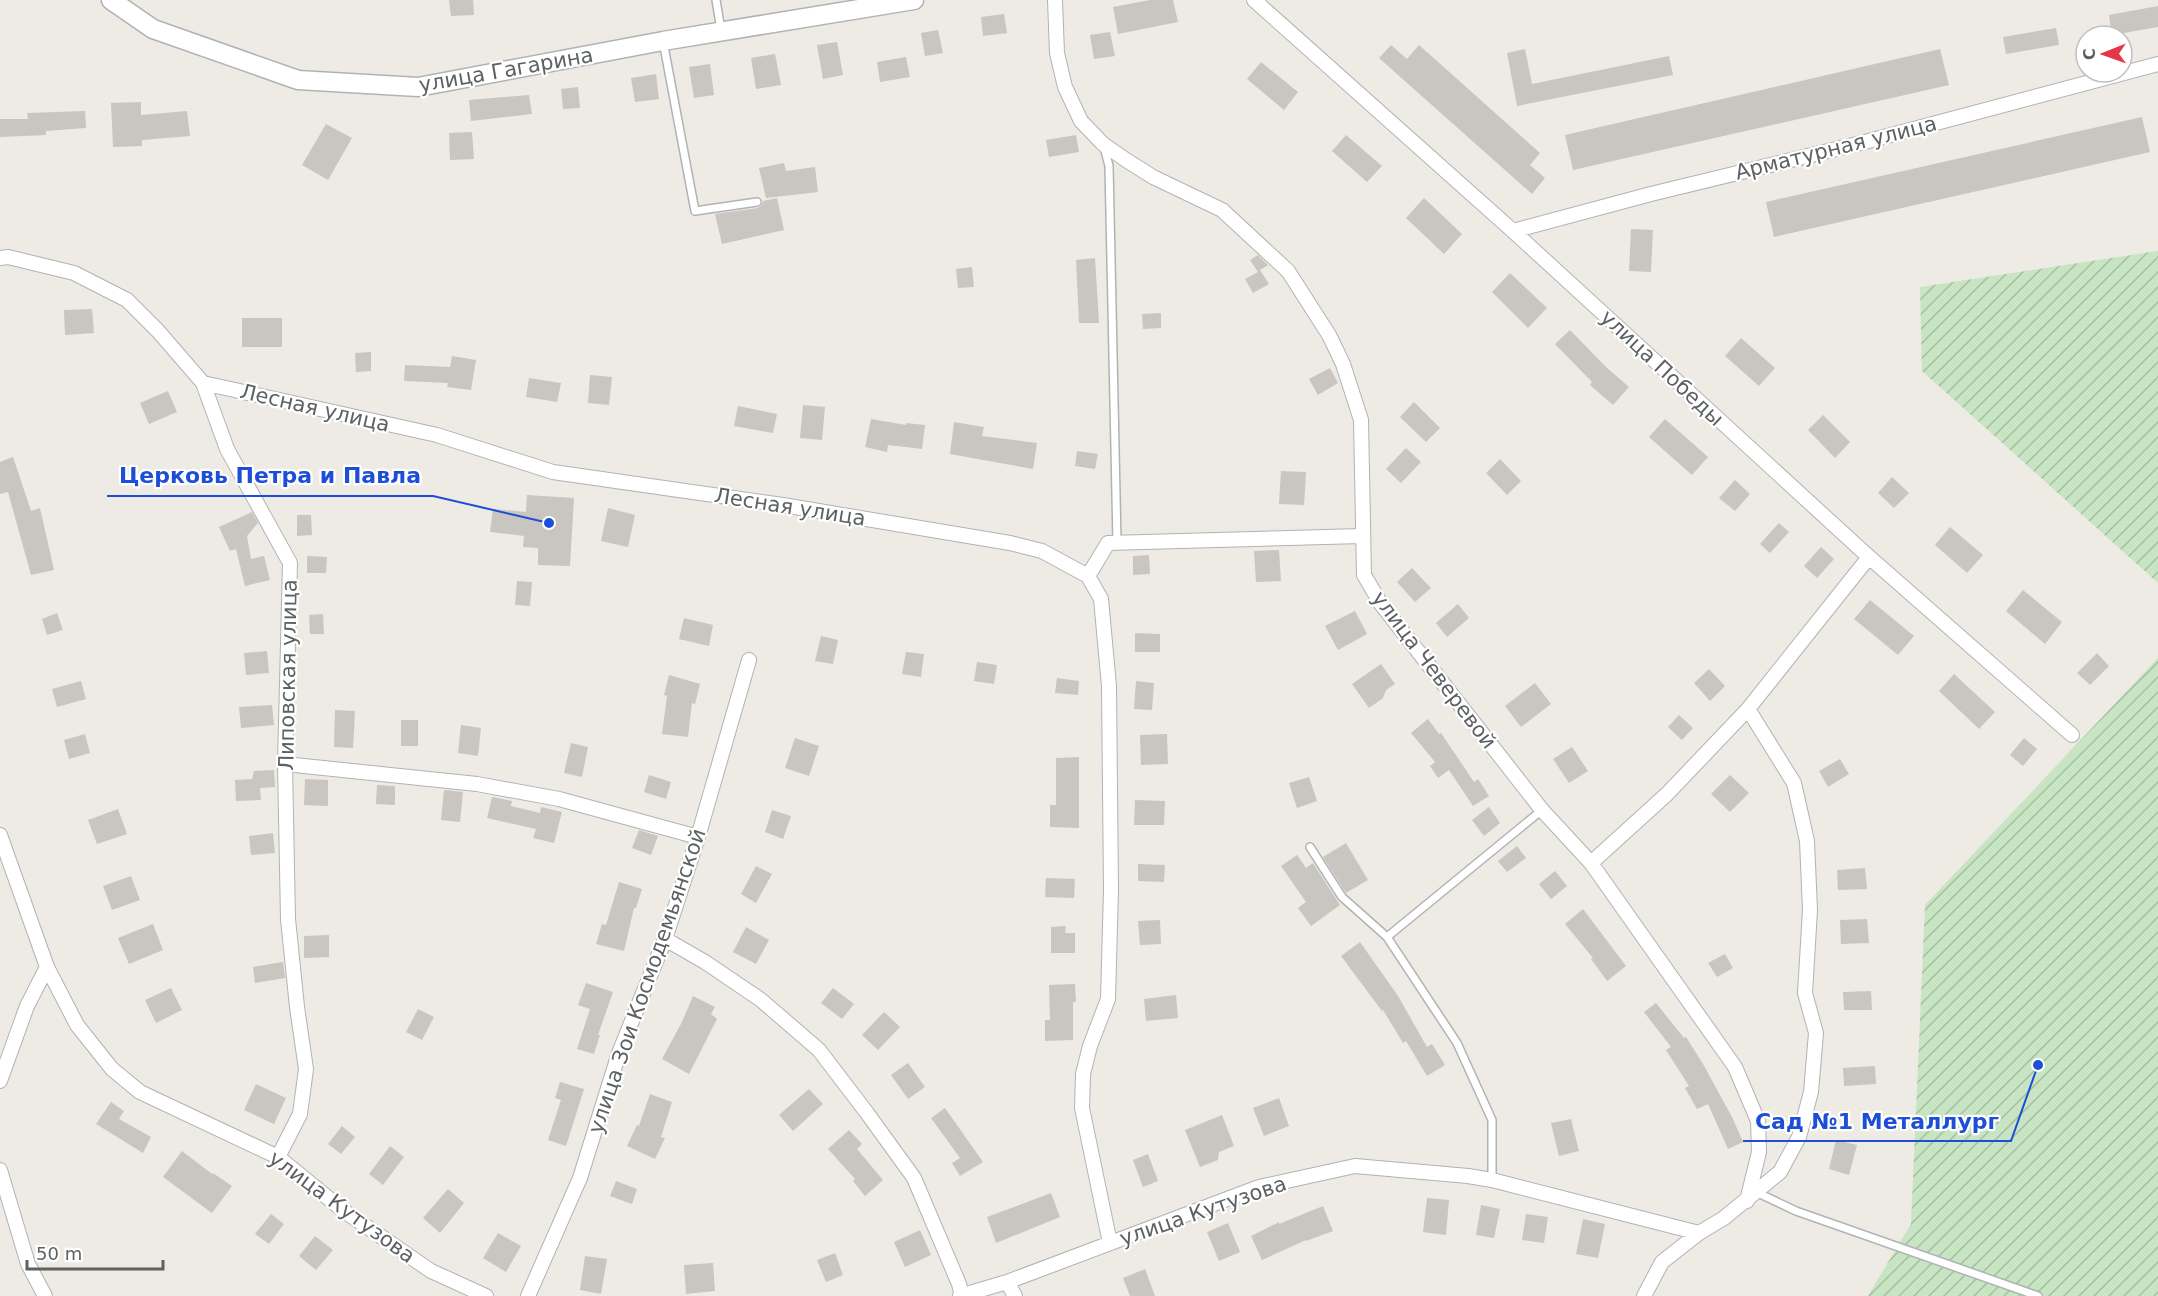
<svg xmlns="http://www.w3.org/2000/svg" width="2158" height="1296" font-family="'DejaVu Sans',sans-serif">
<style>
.garden{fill:url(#garden-furrows)}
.building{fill:#c9c5c0}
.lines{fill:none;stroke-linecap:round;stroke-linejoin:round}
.service-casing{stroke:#b0b3b6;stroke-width:10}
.minor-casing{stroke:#b0b3b6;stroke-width:16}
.tertiary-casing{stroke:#b0b3b6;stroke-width:21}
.service{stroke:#fff;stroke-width:7}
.minor{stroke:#fff;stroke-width:14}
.tertiary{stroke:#fff;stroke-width:18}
.labels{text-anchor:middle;stroke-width:4.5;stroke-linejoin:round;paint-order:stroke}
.street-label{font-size:21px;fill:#5c6164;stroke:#fff}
.leader{fill:none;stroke:#1d4ed8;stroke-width:2}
.callout-dot{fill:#1d4ed8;stroke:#fff;stroke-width:2}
.callout-label{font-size:22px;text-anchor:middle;font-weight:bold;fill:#1d4ed8;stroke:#fff;stroke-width:4.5;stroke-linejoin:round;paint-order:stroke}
</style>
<defs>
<pattern id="garden-furrows" width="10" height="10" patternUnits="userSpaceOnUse" patternTransform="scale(1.5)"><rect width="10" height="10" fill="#c7e5c2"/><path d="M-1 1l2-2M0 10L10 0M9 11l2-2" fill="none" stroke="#a5bda1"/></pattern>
</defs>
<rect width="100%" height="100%" fill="#eeeae4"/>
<path class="garden" d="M2158 251V583L1922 371 1920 287Z
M2158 658V1296H1868L1911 1224 1925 905Z"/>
<path class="building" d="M449 0H473L474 15 451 16Z
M1150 0H1173L1178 22 1118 34 1113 7Z
M2158 6V27L2112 35 2109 15Z
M1004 14 1007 33 983 36 981 17Z
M2056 28 2059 45 2006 54 2003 37Z
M938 30 943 53 925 56 921 33Z
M1110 32 1115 56 1094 59 1090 35Z
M837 42 843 75 823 79 817 45Z
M1391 45 1407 59 1419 45 1540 153 1530 165 1545 178 1532 194 1379 58Z
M1525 49 1532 84 1669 56 1673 75 1517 106 1507 53Z
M1940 49 1949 85 1573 170 1565 135Z
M775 54 781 85 756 89 751 58Z
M906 57 910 77 880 82 877 62Z
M1261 62 1298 92 1284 110 1247 79Z
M710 64 714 95 694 98 689 67Z
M656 74 659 99 635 102 631 78Z
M578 87 580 108 563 109 561 89Z
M529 95 532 114 471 121 469 100Z
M141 102V115L187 111 190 136 142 140V146L113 147 111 103Z
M85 111 86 128 46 131V135L0 137V119H28L27 113Z
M2142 117 2150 152 1774 237 1766 202Z
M326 124 352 138 328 180 302 165Z
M472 132 474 159 450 160 449 133Z
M1076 135 1079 152 1049 157 1046 140Z
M1346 135 1382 166 1367 182 1332 151Z
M784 163 786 171 815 167 818 192 766 198 759 168Z
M777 198 784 230 722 244 715 214 758 208 762 205 763 201Z
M1424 198 1462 234 1444 254 1406 218Z
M1631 229 1653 230 1651 272 1629 271Z
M1258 255 1268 265 1260 270 1269 284 1253 293 1245 279 1258 272 1250 260Z
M1095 258 1099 323H1079L1076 260Z
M972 267 974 287 958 288 956 269Z
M1510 273 1547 308 1528 328 1492 292Z
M92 309 94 333 65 335 64 310Z
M1161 313V328L1143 329 1142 314Z
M242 318H282V347H242Z
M1570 330 1606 367 1629 387 1613 405 1590 385 1592 382 1555 344Z
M1741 338 1775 368 1759 386 1725 356Z
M371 352V371L356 372 355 353Z
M452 356 476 360 471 390 447 387 448 383 404 381 405 365 450 367Z
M1330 368 1338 383 1318 395 1309 379Z
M590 375 612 377 609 405 588 403Z
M529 378 561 383 557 402 526 397Z
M168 391 177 412 149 424 140 403Z
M1414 402 1440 428 1426 442 1400 417Z
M803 405 825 407 822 440 800 438Z
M738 406 777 414 773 433 734 426Z
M1823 415 1850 442 1835 458 1808 430Z
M871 419 906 425V423L925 425 922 449 888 445 887 452 865 447Z
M1665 419 1708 457 1692 475 1649 437Z
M954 422 984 427 982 436 1037 443 1033 469 950 454Z
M1406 448 1421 462 1401 483 1386 469Z
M1077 451 1098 454 1095 469 1075 466Z
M13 457 31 511 40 508 54 570 31 575 8 492 0 494V462Z
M1500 459 1521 481 1507 495 1486 473Z
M1281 471 1306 472 1304 505 1279 504Z
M1892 477 1909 493 1894 508 1878 493Z
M1735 480 1750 494 1735 511 1719 498Z
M527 495 574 498 570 566 538 565V548L523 547 524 536 490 532 493 509 526 512Z
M608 508 635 515 628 547 601 541Z
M252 512 258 523 247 536 251 559 264 556 270 580 245 586 236 549 230 551 219 527Z
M297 515H311L312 535 297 536Z
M1779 523 1789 532 1770 553 1760 544Z
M1950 527 1983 555 1967 573 1935 545Z
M1821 547 1834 559 1817 578 1804 566Z
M1279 550 1281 581 1256 582 1254 551Z
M1149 555 1150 574 1133 575V556Z
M307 556 327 557 326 573H307Z
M1412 568 1431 588 1415 602 1397 582Z
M517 581 532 582 530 606 515 605Z
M2023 590 2062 622 2045 644 2006 611Z
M1870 600 1914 636 1898 655 1854 619Z
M1458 604 1469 618 1447 637 1436 623Z
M1355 611 1367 634 1338 650 1325 626Z
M57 613 63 630 47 635 42 619Z
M323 614 324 634H310L309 615Z
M684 618 713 625 709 646 679 639Z
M1135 633 1160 634V652H1135Z
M821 636 838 640 833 664 815 661Z
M267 651 269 673 246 675 244 653Z
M906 652 924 654 921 677 902 674Z
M2097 653 2109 666 2090 685 2077 673Z
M977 662 997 665 994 684 974 681Z
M1381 664 1395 684 1386 690 1383 698 1369 708 1352 684Z
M1709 669 1725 686 1710 701 1694 683Z
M1954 674 1995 712 1979 729 1939 691Z
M669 675 700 684 695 704 692 703 688 737 662 734 667 696 664 695Z
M1057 678 1079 681 1078 695 1055 693Z
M81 681 86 699 57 707 52 689Z
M1136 681 1154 683 1152 710 1134 709Z
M1535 683 1551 704 1521 727 1505 706Z
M272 705 274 725 241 728 239 707Z
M335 710 355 711 353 748 334 747Z
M1679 715 1693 728 1682 740 1668 727Z
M1428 719 1439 734 1441 733 1474 782 1478 779 1489 796 1473 806 1449 770 1438 778 1430 766 1435 762 1411 733Z
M401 720H418V746H401Z
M461 725 481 728 478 756 458 753Z
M85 734 90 753 69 759 64 740Z
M1167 734 1168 764 1141 765 1140 735Z
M795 738 819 746 809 776 785 768Z
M2024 738 2037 749 2023 766 2010 755Z
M571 743 588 747 582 777 564 773Z
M1572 747 1588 771 1569 783 1553 759Z
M1079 757V828L1050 827V805H1056V758Z
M1840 759 1849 774 1828 787 1819 771Z
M274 770 275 787 260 788 261 800 236 801 235 780 252 779 254 771Z
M649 775 671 782 666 799 644 792Z
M1730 775 1749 793 1730 812 1711 794Z
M1309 777 1317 801 1297 808 1289 783Z
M305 779 328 780V806L304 805Z
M377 785 395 786V805L376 804Z
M444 790 463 792 460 822 441 820Z
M492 797 512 801 511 806 540 813 541 807 562 812 554 843 533 838 536 829 487 818Z
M1135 800 1165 801 1164 825H1134Z
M1489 807 1500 823 1484 836 1472 820Z
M118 809 127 834 97 844 88 820Z
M772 810 791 816 783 839 765 832Z
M639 830 658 836 651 855 632 848Z
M273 833 275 853 251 855 249 836Z
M1346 843 1368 880 1346 893 1323 857Z
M1517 846 1526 858 1507 872 1498 861Z
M1297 855 1306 868 1313 863 1340 905 1311 926 1298 908 1306 902 1281 866Z
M1138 864 1165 865 1164 882 1138 881Z
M756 866 772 874 756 903 741 894Z
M1865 868 1867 889 1838 890 1837 870Z
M1555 871 1567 886 1551 899 1539 884Z
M131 876 140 900 112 910 103 886Z
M1046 878 1075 879 1074 898 1045 897Z
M619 882 642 889 636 908H634L624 951 596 944 602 924 606 925Z
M1583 909 1626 966 1607 981 1591 959 1593 958 1565 924Z
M1867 919 1869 943 1841 944 1840 920Z
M1160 920 1161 944 1140 945 1138 921Z
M153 924 163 950 129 964 118 938Z
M1066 926 1065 933H1075V953H1051V927Z
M746 927 769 940 756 964 733 952Z
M329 935V957L304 958V936Z
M1360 942 1398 996 1427 1047 1432 1044 1445 1065 1427 1076 1406 1041 1403 1043 1383 1010 1382 1011 1341 956Z
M1725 954 1733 968 1717 977 1708 963Z
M283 962 285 978 255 983 253 967Z
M586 983 613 992 598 1035H600L594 1054 577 1049 590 1009 578 1005Z
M1075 984 1076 1002H1073V1040L1045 1041V1020H1050L1049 985Z
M171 988 182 1010 156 1023 145 1000Z
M833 988 854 1004 842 1019 821 1003Z
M1871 991 1872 1010H1844L1843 992Z
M1176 995 1178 1018 1146 1021 1144 999Z
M693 996 715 1007 711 1014 717 1019 689 1074 662 1059 682 1022Z
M1656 1003 1684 1038 1686 1037 1703 1064 1732 1117 1743 1142 1728 1149 1708 1104 1697 1109 1685 1088 1689 1086 1666 1050 1671 1047 1644 1012Z
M418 1009 434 1017 422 1040 406 1032Z
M884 1012 900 1027 878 1050 862 1035Z
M908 1063 925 1087 908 1099 891 1075Z
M1875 1066 1876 1084 1844 1086 1843 1068Z
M560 1082 584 1089 566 1146 548 1140 561 1100 555 1098Z
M256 1084 286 1098 274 1124 244 1110Z
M809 1089 823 1104 793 1131 779 1115Z
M650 1094 672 1102 661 1137 665 1138 655 1159 627 1146 637 1125 639 1126Z
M1279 1098 1289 1126 1264 1136 1253 1108Z
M111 1102 124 1111 119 1119 151 1137 143 1153 96 1124Z
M945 1108 983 1162 960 1176 952 1163 960 1158 931 1118Z
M1222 1115 1234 1146 1219 1152 1218 1160 1200 1167 1185 1130Z
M1571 1119 1579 1151 1559 1156 1551 1123Z
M342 1126 355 1137 341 1154 328 1144Z
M849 1130 862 1144 857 1149 883 1180 865 1196 853 1181 855 1179 828 1149Z
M1836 1140 1857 1145 1849 1175 1829 1169Z
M390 1146 404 1157 383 1185 369 1174Z
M182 1151 212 1174 213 1173 232 1186 212 1213 163 1177Z
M1148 1154 1158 1181 1143 1187 1133 1160Z
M616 1181 637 1189 632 1204 610 1196Z
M448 1189 464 1203 440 1233 423 1218Z
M1051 1193 1060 1217 996 1243 987 1217Z
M1427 1198 1449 1200 1446 1235 1423 1232Z
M1481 1205 1500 1209 1494 1238 1476 1235Z
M1323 1206 1333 1231 1306 1241V1240L1262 1260 1251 1236 1279 1222V1224Z
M271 1214 284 1224 269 1244 255 1234Z
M1526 1214 1548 1217 1544 1243 1522 1240Z
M1583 1219 1605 1224 1598 1258 1576 1254Z
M1228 1223 1240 1252 1219 1261 1207 1232Z
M920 1230 931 1255 905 1267 894 1242Z
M498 1233 521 1246 506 1272 483 1258Z
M315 1236 333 1250 316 1270 299 1256Z
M835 1253 843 1275 826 1282 817 1260Z
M585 1256 607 1259 601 1294 580 1290Z
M713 1263 715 1291 686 1294 684 1265Z
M1145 1269 1155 1296H1130L1123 1278Z"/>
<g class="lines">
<g class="service-casing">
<path id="service" d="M716 0 721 30
M663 41 695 211 757 202
M1104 147 1109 166 1117 542
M1310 847 1342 897 1387 937 1457 1043 1492 1120V1180
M1387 937 1542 810
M1756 1192 1796 1211 2038 1296"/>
</g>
<g class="minor-casing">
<path id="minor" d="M1055 0 1057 53 1065 87 1081 121 1103 144 1126 160 1153 177 1222 210 1288 271 1329 335 1343 364 1361 420 1364 575 1381 604 1542 810 1591 863 1735 1067 1758 1121 1759 1152 1747 1201
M1254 0 1513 231 1869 557 2072 735
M1513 231 1651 194 1861 143 2158 64
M0 258 8 257 74 273 127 300 158 331 203 383 227 449 290 563 285 764 288 919 297 1007 306 1069 300 1114 278 1157
M203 383 437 435 553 472 783 505 1010 543 1042 551 1088 576 1108 543 1362 536
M1088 576 1101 599 1109 686 1111 890 1108 999 1090 1046 1083 1074 1082 1108 1110 1243
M285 764 477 784 559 799 698 837
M0 835 47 967 77 1025 112 1069 140 1092 278 1157 344 1211 431 1271 486 1296
M1591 863 1667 794 1748 709 1869 557
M665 939 705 962 761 1000 819 1050 867 1113 914 1178 959 1284 962 1296
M0 1081 27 1006 47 967
M0 1170 28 1264 45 1296
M1007 1282 1015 1296
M528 1296 580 1178 619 1053 665 939 698 837 749 660
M960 1296 1007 1282 1259 1187 1355 1166 1468 1176 1492 1180 1699 1233
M1644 1296 1662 1262 1699 1233 1724 1218 1780 1172 1799 1137 1811 1092 1816 1033 1805 993 1810 910 1807 841 1794 783 1748 709"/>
</g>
<g class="tertiary-casing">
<path id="tertiary" d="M111 0 153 29 298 80 418 87 663 41 914 0"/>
</g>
<use href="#service" class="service"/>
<use href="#minor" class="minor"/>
<use href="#tertiary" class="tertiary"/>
</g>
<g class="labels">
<g class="street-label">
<text transform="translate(506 70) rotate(-10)" y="7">улица Гагарина</text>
<text transform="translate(1836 148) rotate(-14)" y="7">Арматурная улица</text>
<text transform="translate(1662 368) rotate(43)" y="7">улица Победы</text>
<text transform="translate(315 408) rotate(13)" y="7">Лесная улица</text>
<text transform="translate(790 507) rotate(9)" y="7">Лесная улица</text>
<text transform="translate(1434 670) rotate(53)" y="7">улица Чеверевой</text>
<text transform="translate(288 675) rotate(-89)" y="7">Липовская улица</text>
<text transform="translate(647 981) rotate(-71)" y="7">улица Зои Космодемьянской</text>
<text transform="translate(342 1207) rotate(36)" y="7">улица Кутузова</text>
<text transform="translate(1203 1211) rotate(-19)" y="7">улица Кутузова</text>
</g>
</g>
<path class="leader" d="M549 523L433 496H107M2038 1065L2011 1141H1743"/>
<g class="callout-dot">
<circle cx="549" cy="523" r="6"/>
<circle cx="2038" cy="1065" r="6"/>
</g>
<g class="callout-label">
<text x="270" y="483">Церковь Петра и Павла</text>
<text x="1877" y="1129">Сад №1 Металлург</text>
</g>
<g transform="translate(2104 54) rotate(269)"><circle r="28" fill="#ffffff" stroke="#bec0c1" stroke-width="1.5"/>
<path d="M0-4.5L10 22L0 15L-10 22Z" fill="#e33646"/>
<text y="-9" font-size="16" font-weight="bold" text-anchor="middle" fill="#5c6164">С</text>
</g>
<path d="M27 1260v9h136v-9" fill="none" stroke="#5c6164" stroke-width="3"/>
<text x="36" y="1260" font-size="18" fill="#5c6164" stroke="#ffffff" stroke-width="4.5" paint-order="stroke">50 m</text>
</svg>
